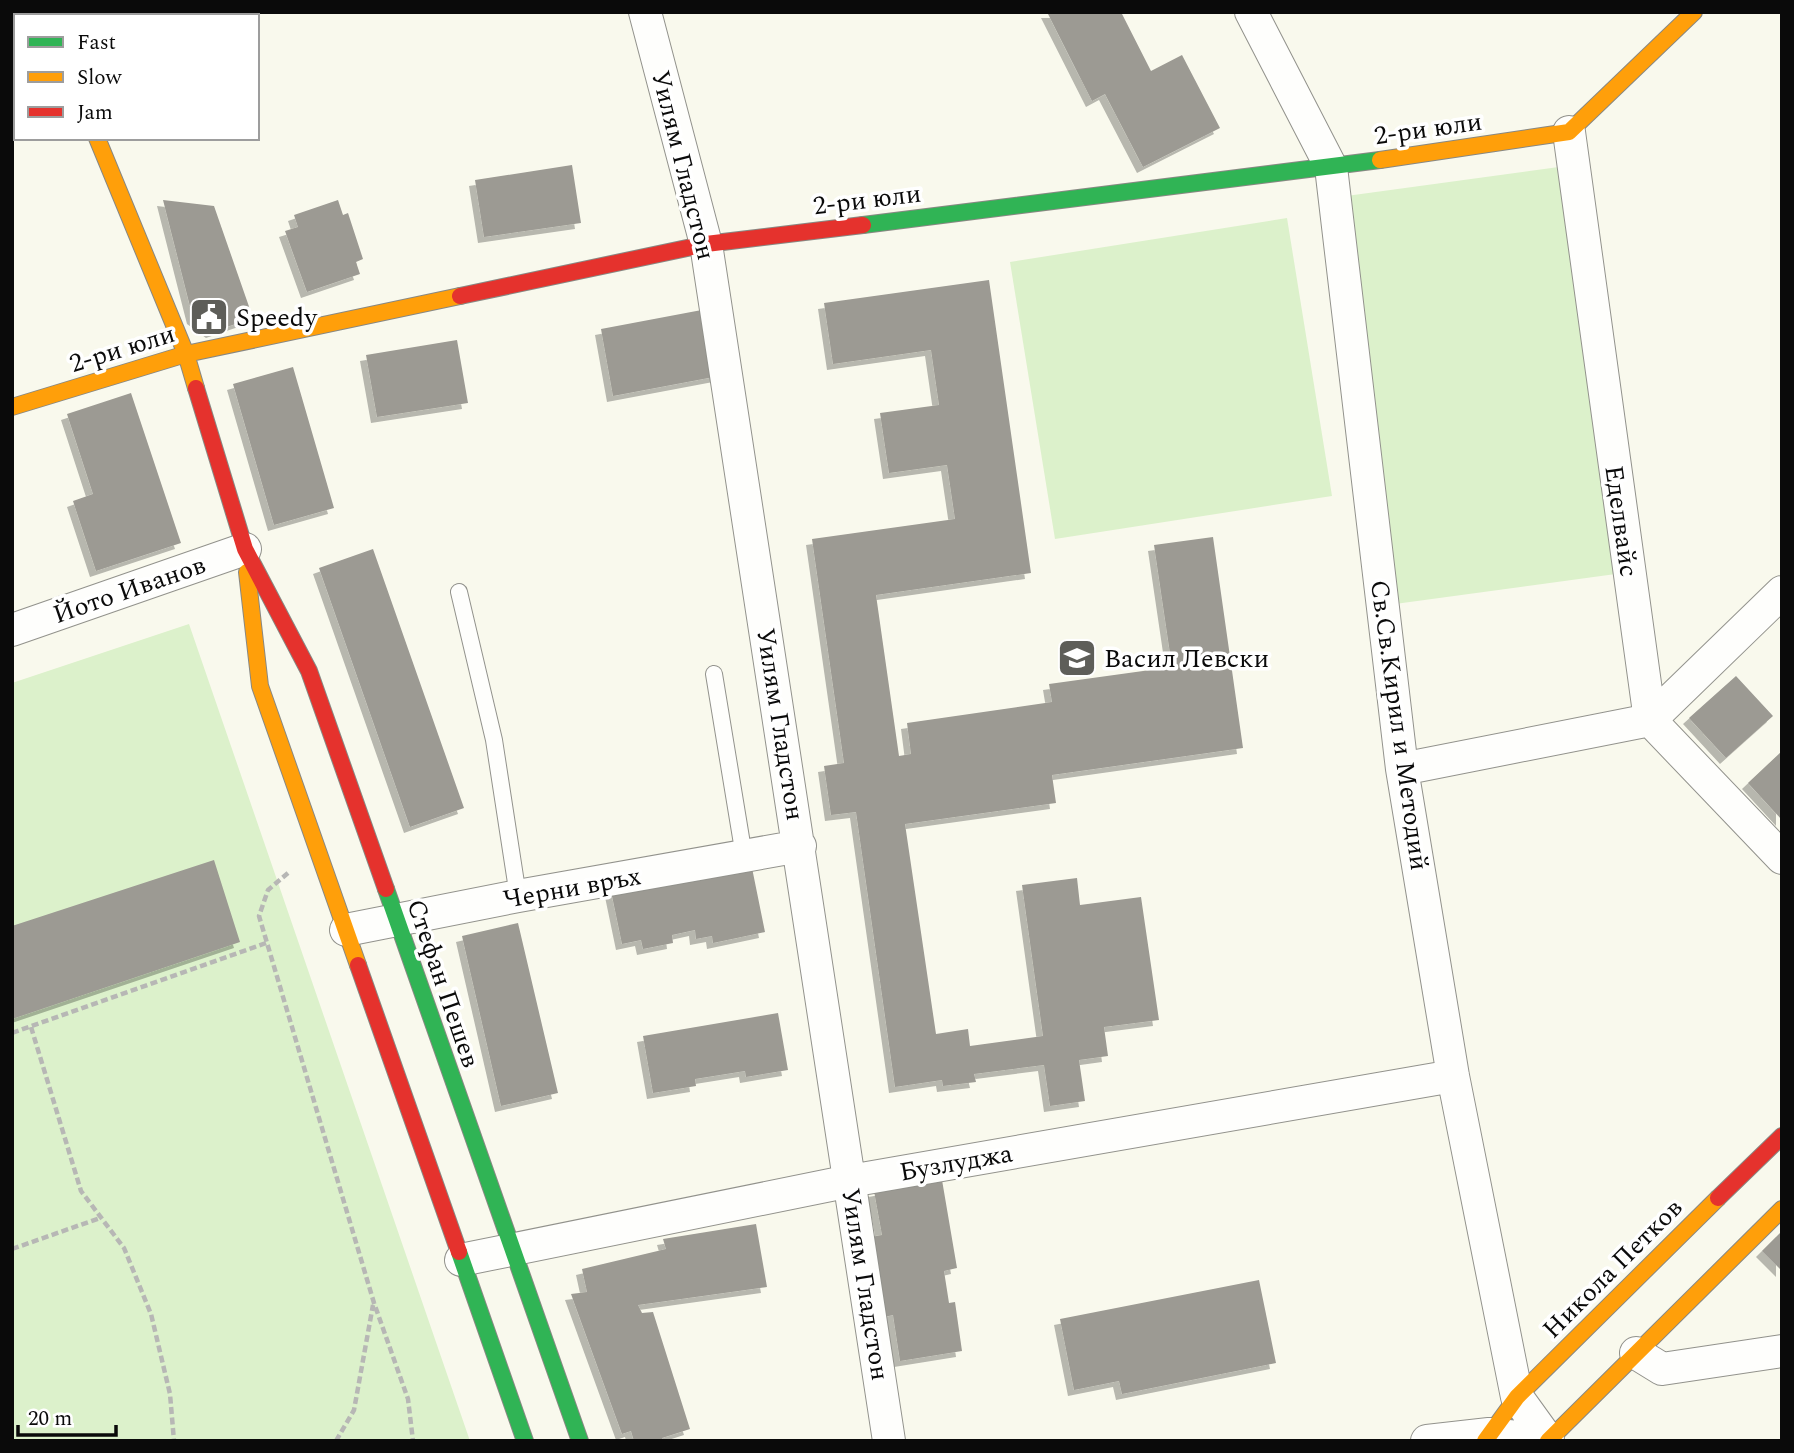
<svg xmlns="http://www.w3.org/2000/svg" width="1794" height="1453" font-family="Spectral,serif">
<style>
.green{fill:#dcf1cb}
.building{fill:#9c9a93;filter:url(#shadow)}
.lines{fill:none;stroke-linecap:round;stroke-linejoin:round}
.lane-casing{stroke:#92928c;stroke-width:18}
.street-casing{stroke:#92928c;stroke-width:34}
.fast-casing{stroke:#888883;stroke-width:18}
.slow-casing{stroke:#888883;stroke-width:18}
.jam-casing{stroke:#888883;stroke-width:18}
.path{stroke:#b7b7b5;stroke-width:4.5;stroke-dasharray:7 3.5;stroke-linecap:butt}
.lane{stroke:#fefefc;stroke-width:16}
.street{stroke:#fefefc;stroke-width:32}
.fast{stroke:#30b455;stroke-width:16}
.slow{stroke:#ff9f0a;stroke-width:16}
.jam{stroke:#e5322d;stroke-width:16}
.labels{text-anchor:middle;stroke-width:7;stroke-linejoin:round;paint-order:stroke}
.street-label{font-size:26px;fill:#0a0a0a;stroke:#fff}
.poi-label{font-size:26px;fill:#0a0a0a;stroke:#fff;text-anchor:start}
</style>
<defs>
<filter id="shadow"><feDropShadow dx="-6" dy="6" stdDeviation="0" flood-color="#0004"/></filter>
</defs>
<rect width="100%" height="100%" fill="#f9f9ed"/>
<path class="green" d="M1566 166 1623 573 1395 604 1339 197Z
M1287 218 1332 496 1055 539 1010 262Z
M189 624 470 1441H12V683Z"/>
<path class="building" d="M1047 12H1121L1151 71 1182 55 1220 128 1143 167 1105 94 1092 101Z
M572 165 581 223 484 237 475 180Z
M163 200 214 206 253 318 212 332 193 318Z
M338 200 343 215 348 213 363 259 356 262 360 274 307 292 285 231 298 227 294 215Z
M989 280 1031 573 876 595 899 756 911 754 907 723 1052 702 1049 684 1172 667 1154 545 1213 537 1243 748 1052 775 1056 803 905 824 936 1034 968 1029 970 1046 1043 1036 1022 885 1077 878 1080 905 1141 897 1159 1020 1104 1027 1108 1056 1079 1060 1085 1101 1050 1106 1044 1065 974 1074 976 1082 943 1086 942 1080 895 1087 856 812 831 815 824 766 844 763 812 539 955 519 947 465 889 473 880 413 939 405 931 350 833 364 824 303Z
M707 309 719 376 613 396 601 329Z
M457 340 468 403 377 417 366 355Z
M293 367 334 508 274 525 233 384Z
M131 393 181 543 96 571 73 501 93 494 67 414Z
M373 549 464 808 410 827 319 568Z
M1736 676 1773 716 1726 758 1689 718Z
M1782 751V820L1748 783Z
M214 860 240 942 12 1019V926Z
M751 863 765 932 713 943 712 936 696 939 695 930 672 935 673 943 643 949 641 940 622 944 611 891Z
M518 923 558 1093 501 1106 462 936Z
M778 1013 788 1070 746 1077 745 1071 695 1079 696 1086 653 1093 643 1036Z
M942 1180 957 1268 944 1271 949 1303 955 1302 962 1351 900 1361 893 1315 884 1317 871 1237 882 1235 874 1191Z
M756 1224 767 1287 638 1305 642 1313 653 1312 690 1429 662 1438 664 1441H634L631 1431 622 1434 571 1294 587 1292 582 1269 666 1249 663 1239Z
M1782 1231V1271L1762 1251Z
M1259 1280 1276 1363 1122 1394 1119 1381 1074 1390 1060 1319Z"/>
<g class="lines">
<g class="lane-casing">
<path id="lane" d="M459 592 494 740 518 896
M714 674 744 856"/>
</g>
<g class="street-casing">
<path id="street" d="M645 12 706 244 889 1441
M1251 12 1331 167 1402 769 1453 1076 1517 1397 1548 1440
M61 16 62 12
M128 16 141 12
M1569 132 1650 720 1782 858
M12 630 245 549
M1402 769 1650 720 1782 592
M346 930 518 896 800 846
M461 1260 850 1181 1453 1076
M1636 1353 1662 1369 1782 1351
M1427 1441 1489 1434 1548 1440"/>
</g>
<g class="fast-casing">
<path id="fast" d="M863 225 1380 160
M386 889 580 1441
M459 1252 525 1441"/>
</g>
<g class="slow-casing">
<path id="slow" d="M97 138 186 354 196 388
M1380 160 1569 132 1694 12
M12 407 186 354 460 296
M247 572 260 686 358 965
M1485 1441 1517 1397 1718 1198
M1548 1441 1782 1209"/>
</g>
<g class="jam-casing">
<path id="jam" d="M38 12 41 16
M460 296 706 244 863 225
M196 388 245 549 309 671 386 889
M358 965 459 1252
M1718 1198 1782 1136"/>
</g>
<path class="path" d="M288 873 268 890 259 916 374 1303 408 1399 413 1441
M31 1027 81 1191 124 1248 151 1314 170 1394 174 1441
M12 1033 266 943
M12 1249 100 1218
M336 1441 354 1410 373 1305"/>
<use href="#lane" class="lane"/>
<use href="#street" class="street"/>
<use href="#fast" class="fast"/>
<use href="#slow" class="slow"/>
<use href="#jam" class="jam"/>
</g>
<defs>
<g id="civic-square" transform="scale(2.0125)"><rect x="-9" y="-9" width="18" height="18" rx="4" fill="#5e5e59" stroke="#fff"/><path d="M-.6-6.5H3V-4.5H.6V-3L4-1V1h2V6H-6V1h2V-1L-.6-3ZM-1.2 2.5V6h2.4V2.5Z" fill="#fff"/></g>
<g id="school-square" transform="scale(2.0125)"><rect x="-9" y="-9" width="18" height="18" rx="4" fill="#5e5e59" stroke="#fff"/><path d="M0-5L7-2L0 1L-7-2ZM-4 1L0 2.5L4 1V4Q0 6-4 4Z" fill="#fff"/></g>
</defs>
<g fill-rule="evenodd">
<use href="#civic-square" x="209" y="317"/>
<use href="#school-square" x="1077" y="658"/>
</g>
<g class="labels">
<g class="street-label">
<text transform="translate(1428 128) rotate(-8)" y="9">2-ри юли</text>
<text transform="translate(684 165) rotate(76)" y="9">Уилям Гладстон</text>
<text transform="translate(867 199) rotate(-7)" y="9">2-ри юли</text>
<text transform="translate(122 348) rotate(-17)" y="9">2-ри юли</text>
<text transform="translate(1622 521) rotate(82)" y="9">Еделвайс</text>
<text transform="translate(129 589) rotate(-19)" y="9">Йото Иванов</text>
<text transform="translate(781 724) rotate(81)" y="9">Уилям Гладстон</text>
<text transform="translate(1400 725) rotate(82)" y="9">Св.Св.Кирил и Методий</text>
<text transform="translate(572 887) rotate(-10)" y="9">Черни връх</text>
<text transform="translate(444 983) rotate(71)" y="9">Стефан Пешев</text>
<text transform="translate(956 1162) rotate(-10)" y="9">Бузлуджа</text>
<text transform="translate(1612 1268) rotate(-45)" y="9">Никола Петков</text>
<text transform="translate(866 1284) rotate(81)" y="9">Уилям Гладстон</text>
</g>
<g class="poi-label">
<text x="236" y="326">Speedy</text>
<text x="1104" y="667">Васил Левски</text>
</g>
</g>
<rect width="1794" height="1453" fill="none" stroke="#0a0a0a" stroke-width="28"/>
<rect x="14" y="14" width="245" height="126" fill="#ffffff" stroke="#9d9d9d" stroke-width="2"/>
<rect x="28" y="37" width="35" height="10" fill="#30b455" stroke="#9d9d9d" stroke-width="2"/>
<text x="77" y="49" font-size="21" fill="#0a0a0a">Fast</text>
<rect x="28" y="72" width="35" height="10" fill="#ff9f0a" stroke="#9d9d9d" stroke-width="2"/>
<text x="77" y="84" font-size="21" fill="#0a0a0a">Slow</text>
<rect x="28" y="107" width="35" height="10" fill="#e5322d" stroke="#9d9d9d" stroke-width="2"/>
<text x="77" y="119" font-size="21" fill="#0a0a0a">Jam</text>
<path d="M18 1425v10h98v-10" fill="none" stroke="#0a0a0a" stroke-width="3.5"/>
<text x="28" y="1425" font-size="21" fill="#0a0a0a" stroke="#ffffff" stroke-width="5" paint-order="stroke">20 m</text>
</svg>
